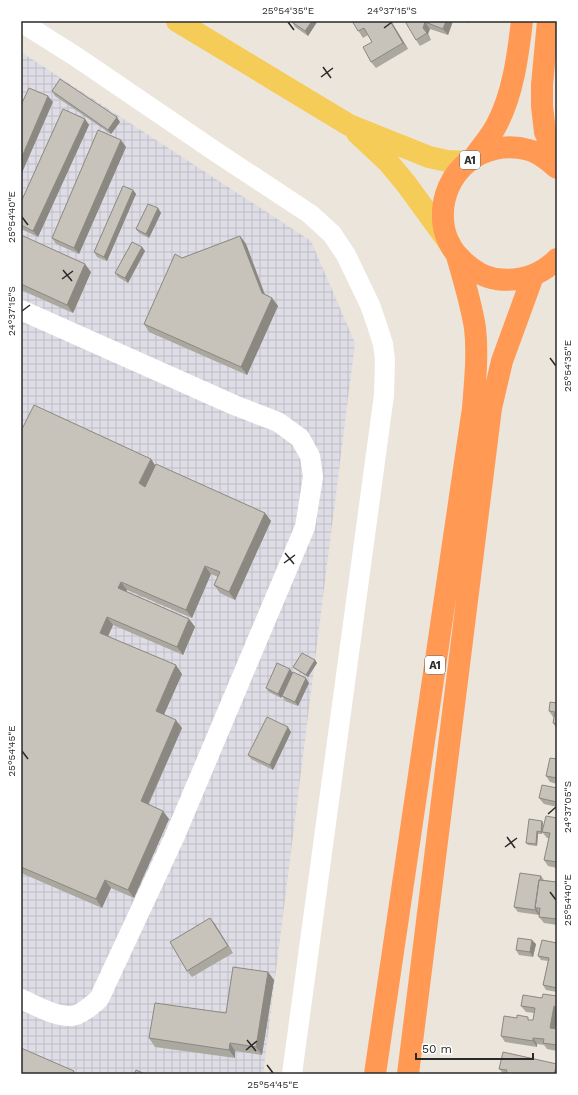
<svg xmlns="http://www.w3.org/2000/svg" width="578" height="1095" font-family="'Work Sans',sans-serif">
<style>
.industrial{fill:url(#industrial-grid)}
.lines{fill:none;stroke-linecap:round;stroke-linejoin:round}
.minor{stroke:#fff;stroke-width:20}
.major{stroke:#f5cc58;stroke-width:22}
.highway{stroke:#ff9954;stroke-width:22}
.wall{fill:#aba8a0}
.shaded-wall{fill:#8b8882}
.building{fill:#c7c3ba;stroke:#8b8882}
.ticks{fill:none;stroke:#2a2a2a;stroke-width:1.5}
.labels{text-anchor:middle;stroke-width:3;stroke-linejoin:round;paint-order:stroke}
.shield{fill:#fff;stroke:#6a6a6a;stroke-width:1}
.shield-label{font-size:11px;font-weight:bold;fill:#2a2a2a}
.neatline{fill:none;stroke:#2a2a2a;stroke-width:1.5}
.ticks-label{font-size:10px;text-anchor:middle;fill:#2a2a2a}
</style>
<defs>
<pattern id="industrial-grid" width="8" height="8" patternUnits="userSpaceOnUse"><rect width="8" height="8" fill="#dedce5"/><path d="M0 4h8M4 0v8" fill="none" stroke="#bfbdc5"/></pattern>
</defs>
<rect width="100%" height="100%" fill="#ece5db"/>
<path class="industrial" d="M21 52 311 241 355 343 263 1074H21Z"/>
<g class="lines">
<path class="minor" d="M21 22 75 56 219 154 310 214 332 234 346 255 370 305 377 325 383 344 385 360 384 395 292 1074
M21 310 234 405 278 422 300 438 310 456 313 477 305 527 174 838 99 999C92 1005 81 1015 72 1016 55 1017 37 1006 21 999"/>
<path class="major" d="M177 21 349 125 429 157 447 161 467 162
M357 133 389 163 407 185 450 244"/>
<path class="highway" d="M548 21 542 85V106L545 132 557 162
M475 156C482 146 491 136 496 126 513 95 518 55 522 21
M557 168C549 161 540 153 529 150 483 137 440 172 443 220 444 235 451 250 462 260 471 269 483 277 496 279 519 282 540 276 557 259
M375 1074 473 408C475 382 478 354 475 328 471 303 464 280 457 256
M408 1074 491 408 502 361 533 276"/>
</g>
<path class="wall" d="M352 21H391L408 49 376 68 371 62 372 42 368 35 363 38Z
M407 21H453L448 35 430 29 428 34 431 40 420 46 416 40Z
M463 21H470V23Z
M292 22H317L308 36 295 27Z
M52 91 120 122 111 134 55 96Z
M85 119 89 125 38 237 21 229V202Z
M126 147 79 254 56 244 52 238Z
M133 190 136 194 107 261 97 257 94 252Z
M158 208 161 213 149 238 139 233 136 229Z
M21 235 91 272 73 313 21 290Z
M240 236 246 244 265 294 272 298 278 306 247 375 149 332 144 324 182 258Z
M142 247 145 251 128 283 118 277 115 273Z
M21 431 151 459 155 465 265 513 271 521 235 600 220 593 214 585 218 577 211 574 192 618 127 590 126 591 189 619 195 627 183 655 113 625 108 636 182 674 164 714 182 728 149 804 169 819 134 898 111 888 102 908 21 873Z
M315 660 317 663 308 677 295 669 293 667Z
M290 669 293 673 309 683 298 706 285 701 282 696 283 694 281 698 269 692 266 688Z
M557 703V729L553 723 554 717H553L549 711Z
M291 732 273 770 251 759 248 755Z
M557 759V784L550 782 546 776Z
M557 788V807L544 804 539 798Z
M557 818V868L548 866 544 860 549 838H547L542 832Z
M542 821 543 823 542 834H538L537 846 528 845 526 843Z
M541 876 544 880 557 882V925L544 923 539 917 540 914 539 913V915L518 912 514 907Z
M210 918 233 953 192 977 187 971Z
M557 943V992L546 990 543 985 548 961 541 960 538 956Z
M536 944 533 957 519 955 516 950Z
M268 972 274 980 262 1055 235 1051V1058L155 1047 149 1038 226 1013Z
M557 996V1019L555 1029H557V1051L547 1049 544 1045 537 1044V1047L505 1042 501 1036 530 1020H533L534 1013 526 1012 521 1006 542 998Z
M557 1064 506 1074 503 1073 499 1069Z"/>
<path class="shaded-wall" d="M312 21H316L317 22 308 36 305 31Z
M390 21H391L408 49 403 43Z
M446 21H453L448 35 443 29Z
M425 22 430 29 428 34 431 40 423 28Z
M48 96 53 102 21 175V159Z
M117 117 120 122 111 134 108 130Z
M85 119 89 125 38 237 33 231Z
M121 140 126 147 79 254 74 248Z
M133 190 136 194 107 261 104 257Z
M158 208 161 213 149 238 146 234Z
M240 236 246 244 267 301 262 293Z
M142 247 145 251 128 283 125 278Z
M85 264 91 272 73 313 67 305Z
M272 298 278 306 247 375 241 367Z
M151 459 156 467 145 491 139 483Z
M265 513 271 521 235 600 229 592Z
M205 566 211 574 192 618 186 610Z
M121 582 127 590 124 596 118 588Z
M107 617 113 625 106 641 100 633Z
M189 619 195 627 183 655 177 647Z
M315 660 317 663 308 677 306 675Z
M176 665 182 674 162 719 156 711Z
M290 669 293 674 281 698 278 694Z
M306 678 309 683 298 706 295 702Z
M176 720 182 728 146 809 141 801Z
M288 727 291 732 273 770 270 765Z
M163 811 169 819 134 898 128 890Z
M542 821 543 823 542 834 541 832Z
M537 831 538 834 537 846 536 844Z
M105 880 111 888 102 908 96 899Z
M536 908 539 913V915L535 910Z
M210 918 215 924 233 953 228 946Z
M532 940 536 944 533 957 530 952Z
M268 972 274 980 262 1055 256 1047Z
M554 1006 557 1011V1019L554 1035 550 1028Z
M533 1038 537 1044V1047L533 1041Z
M230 1043 235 1051V1058L229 1050Z
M557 1064V1074H554Z"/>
<path class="building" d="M293 21H312L305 31 292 22Z
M352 21H390L403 43 371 62 363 47 372 42 364 28 358 31Z
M407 21H446L443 29 425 22 423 28 427 33 416 40 406 23Z
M60 79 117 117 108 130 52 91Z
M29 88 48 96 21 159V105Z
M63 109 85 119 33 231 21 225V202Z
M98 130 121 140 74 248 52 238Z
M123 186 133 190 104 257 94 252Z
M148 204 158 208 146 234 136 229Z
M21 235 85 264 67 305 21 284Z
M240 236 262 293 272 298 241 367 144 324 175 254 182 258Z
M132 242 142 247 125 278 115 273Z
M34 405 151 459 139 483 145 487 156 464 265 513 229 592 214 585 220 572 205 566 186 610 121 582 118 588 189 619 177 647 107 617 100 633 176 665 156 711 176 720 141 801 163 811 128 890 105 880 96 899 21 867V431Z
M302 653 315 660 306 675 293 667Z
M277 663 290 669 278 694 266 688Z
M293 672 306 678 295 702 282 696Z
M550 702 557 703V724L553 723 555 712 549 711Z
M267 717 288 727 270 765 248 755Z
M550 758 557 759V778L546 776Z
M542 785 557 788V802L539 798Z
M546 816 557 818V862L544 860 550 833 542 832Z
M529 819 542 821 541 832 537 831 536 844 526 843Z
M520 873 541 876 540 880H539L535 908H536L535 910 514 907Z
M539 880 557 882V919L539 917 540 908H535Z
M210 918 228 946 187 971 170 942Z
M518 938 532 940 530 952 516 950Z
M542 940 557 943V988L543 985 549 958 538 956Z
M233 967 268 972 256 1047 230 1043 229 1050 149 1038 155 1003 226 1013Z
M543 994 557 996V1007L554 1006 550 1028 557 1029V1045L543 1043 544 1039 533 1038V1041L501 1036 504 1016 517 1018V1015L528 1017V1020H533L535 1008 521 1006 523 995 542 998Z
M21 1048 74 1071 72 1074H21Z
M503 1052 557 1064 554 1074H506L507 1070 499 1069Z
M136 1070 145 1074H134Z"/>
<path class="ticks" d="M288 22 294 30M384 28 392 22M323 67 331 78M321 77 333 68M22 217 28 225M63 270 72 281M62 279 73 271M22 311 30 305M550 358 556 366M285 553 294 564M284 563 295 555M22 751 28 759M548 814 556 807M507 837 515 848M505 847 517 838M550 892 556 900M247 1040 256 1051M246 1050 257 1041M267 1065 273 1073"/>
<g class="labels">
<g class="shield">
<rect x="460" y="151" width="20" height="18" rx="3"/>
<rect x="425" y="656" width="20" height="18" rx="3"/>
</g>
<g class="shield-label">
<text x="470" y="164">A1</text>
<text x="435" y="669">A1</text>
</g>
</g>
<rect width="578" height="1095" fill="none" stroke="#ffffff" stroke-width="44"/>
<path d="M416 1053v6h117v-6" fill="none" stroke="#2a2a2a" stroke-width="2"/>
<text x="422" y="1053" font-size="12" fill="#2a2a2a" stroke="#ffffff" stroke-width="3" paint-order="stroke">50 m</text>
<rect x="22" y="22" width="534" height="1051" class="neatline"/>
<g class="ticks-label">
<text x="288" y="14">25°54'35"E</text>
<text x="392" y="14">24°37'15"S</text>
<text transform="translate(11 217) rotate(-90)" y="4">25°54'40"E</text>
<text transform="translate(11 311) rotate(-90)" y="4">24°37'15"S</text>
<text transform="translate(567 366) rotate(-90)" y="4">25°54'35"E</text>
<text transform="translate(11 751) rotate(-90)" y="4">25°54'45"E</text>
<text transform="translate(567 807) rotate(-90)" y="4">24°37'05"S</text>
<text transform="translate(567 900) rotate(-90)" y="4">25°54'40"E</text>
<text x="273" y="1088">25°54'45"E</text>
</g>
</svg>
